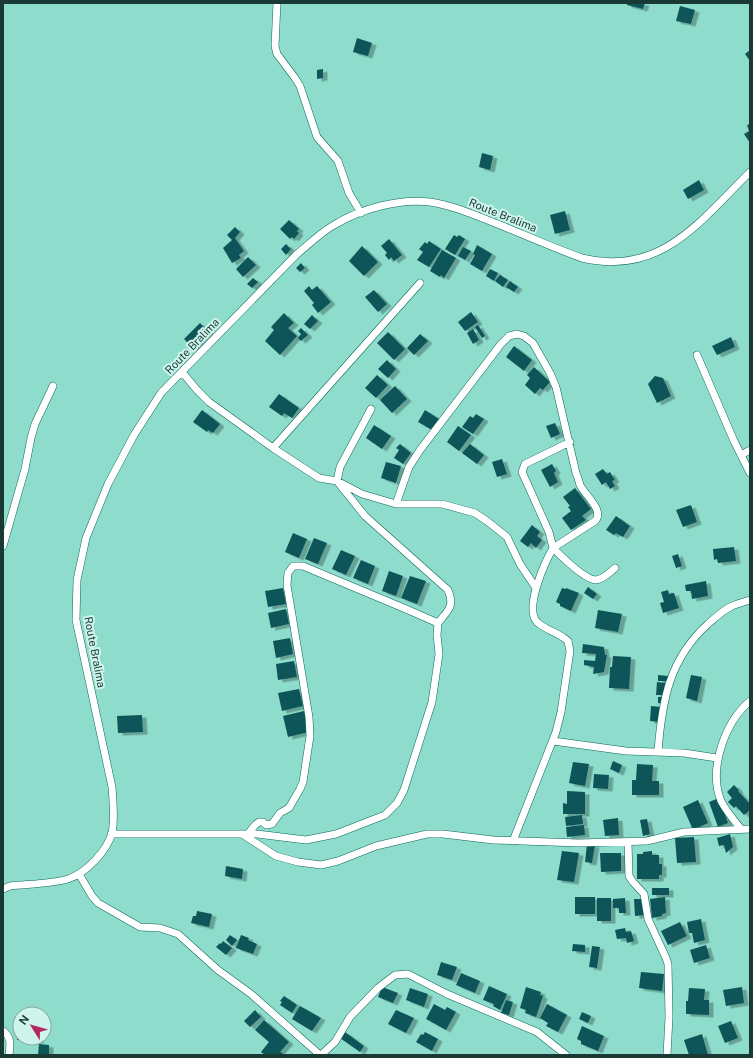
<svg xmlns="http://www.w3.org/2000/svg" width="753" height="1058" font-family="'Public Sans',sans-serif">
<style>
.building{fill:#0e5458;filter:url(#shadow)}
.lines{fill:none;stroke-linecap:round;stroke-linejoin:round}
.minor-casing{stroke:#0b675b;stroke-width:8}
.minor{stroke:#fff;stroke-width:7}
.labels{text-anchor:middle;stroke-width:4;stroke-linejoin:round;paint-order:stroke}
.street-label{font-size:11px;fill:#193a34;stroke:#cff4ec}
</style>
<defs>
<filter id="shadow"><feDropShadow dx="4.5" dy="2.5" stdDeviation="0" flood-color="#0004"/></filter>
</defs>
<rect width="100%" height="100%" fill="#8ddccc"/>
<path class="building" d="M627 3H645L643 9 627 5Z
M680 6 695 10 691 24 676 21Z
M357 38 372 43 368 56 353 52Z
M750 50V61L745 54Z
M323 69V78L317 79V70Z
M750 124V143L744 134 749 131 747 125Z
M482 153 493 156 490 170 479 167Z
M699 180 704 190 688 199 683 190Z
M565 211 570 230 555 234 550 215Z
M289 220 299 229 297 231 299 233 294 239 292 237 290 239 280 229Z
M235 227 240 232 235 238 244 251 239 255 241 258 232 263 223 248 232 240 227 235Z
M454 235 457 237 459 235 465 239 455 255 445 249Z
M389 239 402 255 394 261 391 257 389 260 385 255 387 253 381 246Z
M429 241 441 249 429 267 417 260 423 252 419 249 425 242 427 244Z
M286 244 291 249 286 255 281 249Z
M477 245 492 254 482 271 470 264 475 255 473 254Z
M362 246 378 262 364 276 349 261Z
M463 247 471 251 465 260 458 256Z
M442 250 456 258 444 278 441 275 440 277 430 271Z
M248 257 256 265 243 277 236 269Z
M301 263 305 268 300 272 296 268Z
M490 269 498 273 494 281 486 276Z
M500 275 508 280 503 287 495 281Z
M253 278 258 282 252 288 247 284Z
M510 281 518 287 514 292 506 287Z
M309 286 312 290 317 286 331 302 318 313 312 305 314 303 304 291Z
M374 290 387 304 378 312 365 297Z
M471 312 478 322 465 331 458 322Z
M284 313 294 323 288 328 297 336 280 355 265 341 274 330 271 327Z
M312 315 318 321 310 329 304 324Z
M200 323 209 332 193 348 184 339Z
M478 325 485 336 482 338 475 327Z
M301 328 308 335 301 341 298 338 301 334 298 331Z
M473 329 479 340 473 344 467 333Z
M388 332 405 349 394 360 377 343Z
M420 334 428 341 414 355 407 348Z
M731 337 735 347 717 355 712 346Z
M514 346 532 360 524 371 506 357Z
M387 360 396 369 388 378 378 369Z
M534 367 550 382 543 390 540 388 535 394 525 385 530 378 527 375Z
M377 375 388 385 376 398 365 388Z
M655 376 663 378 671 396 657 403 648 384Z
M395 386 407 399 392 413 380 400Z
M279 394 299 408 292 418 284 413 282 416 269 407Z
M202 410 220 424 213 433 208 430 207 432 193 422Z
M425 410 439 419 432 430 418 422Z
M476 414 484 419 473 434 462 427 470 416 473 418Z
M555 423 560 434 551 438 546 426Z
M374 425 391 436 382 449 366 438Z
M458 426 471 435 459 451 447 442Z
M400 444 411 453 403 464 394 458 399 450 396 448Z
M470 444 484 455 477 464 462 453Z
M502 459 507 474 497 477 492 462Z
M386 462 401 466 396 483 381 478Z
M552 464 556 471 554 473 558 482 550 487 541 470Z
M603 469 607 474 610 472 615 480 612 481 615 486 610 489 606 482 602 485 595 474Z
M575 488 591 509 582 516 586 520 571 530 562 518 571 511 568 507 570 506 563 497Z
M691 505 697 522 683 527 676 510Z
M616 516 630 526 623 537 616 533 614 535 606 530Z
M532 525 540 532 537 536 542 540 536 548 531 543 528 547 520 541Z
M293 533 307 539 299 558 285 552Z
M314 538 327 543 318 564 305 559Z
M734 547 736 561 718 563 717 559 714 560 713 549Z
M341 550 355 556 346 575 332 569Z
M678 554 682 566 676 568 672 556Z
M361 560 375 566 368 584 353 578Z
M389 571 403 576 396 596 382 591Z
M410 576 426 581 417 604 401 598Z
M706 581 708 596 692 599 691 591H686L685 585Z
M588 587 597 594 593 599 584 593Z
M283 588 286 604 268 607 265 591Z
M562 588 566 589V588L579 593 571 611 560 606V604L556 602Z
M668 590 669 594 674 593 679 608 663 613 660 603 664 602 661 592Z
M286 609 289 624 271 628 268 613Z
M598 610 622 614 618 632 595 628Z
M290 638 293 654 276 658 273 641Z
M583 644 604 647 605 655H607L604 672 593 674 594 667 584 665V660L595 661 596 654 582 653Z
M613 656 631 657 629 689 609 688 610 667H612Z
M294 661 297 677 278 680 276 664Z
M658 675 668 676V681H658Z
M691 675 702 677 697 701 686 698Z
M657 682 665 683 664 695H656Z
M299 689 303 706 282 711 278 693Z
M658 697H664L663 704 658 703Z
M651 706 661 707 659 722 650 721Z
M304 711 309 732 288 737 283 716Z
M142 715 143 732 118 733 117 716Z
M613 761 622 765 619 773 610 769Z
M573 762 589 764 585 786 569 783Z
M637 764 653 765 652 781H659V795H632V780H636Z
M594 774 609 775 608 789 593 788Z
M734 785 739 790 738 791 750 804V810L744 815 736 806 734 808 728 802 732 798 727 792Z
M567 791 585 792V814H563V803L567 804Z
M719 798 728 823 718 827 709 802Z
M698 800 708 823 693 830 683 807Z
M582 815 583 824 566 826 565 817Z
M618 818 619 835 605 836 603 820Z
M647 819 650 834 643 836 640 820Z
M584 825 585 835 567 837 566 827Z
M730 834 733 847 726 853 724 845 719 846 717 838Z
M694 837 696 862 677 863 675 838Z
M587 844 595 845 592 863 585 862Z
M562 851 579 853 574 882 557 880Z
M652 851V855H659V864H662V875H659V879H637V854H643V852Z
M600 853H621V871L601 872Z
M226 866 243 869 242 879 225 876Z
M652 888H669V895H652Z
M575 897H595V914H575Z
M665 897 666 913 662 914V916L652 918 650 899Z
M597 898H611V921H597Z
M625 898 626 913H619V908H613V899Z
M634 899H643L644 915 635 916Z
M197 911 212 914 209 927 191 923 193 916H196Z
M701 919 705 940 694 943 692 933H689L687 922Z
M680 922 687 936 668 945 661 931Z
M625 928 626 932 631 931 634 941 627 943 626 938 617 939 615 930Z
M230 935 237 940 232 946 226 940Z
M241 935 249 938 248 940 257 944 253 954 236 948Z
M223 941 232 948 226 955 216 947 220 943 221 944Z
M573 944 585 945V952L572 951Z
M706 945 710 958 694 963 690 950Z
M592 946 600 947 597 968 589 967Z
M441 962 457 967 452 980 437 975Z
M641 972 664 974 662 991 639 988Z
M461 973 480 981 475 993 456 985Z
M489 986 507 994 500 1010 493 1006 494 1004 483 1000Z
M382 987 398 993 393 1003 378 997Z
M526 987 541 992 540 995 543 996 536 1017 525 1013 526 1010 520 1008Z
M742 987 744 1003 726 1006 723 990Z
M410 988 428 994 424 1007 406 1000Z
M689 988 705 989 704 1000H709V1015L686 1014V1001H688Z
M284 996 297 1005 292 1013 280 1005 282 1002 280 1001Z
M506 1000 513 1002 509 1015 501 1013Z
M434 1004 445 1010 447 1007 456 1012 446 1030 426 1019Z
M547 1004 567 1015 558 1032 546 1026 548 1023 540 1018Z
M300 1006 321 1018 312 1031 292 1019Z
M255 1010 261 1017 250 1027 244 1021Z
M396 1010 414 1018 406 1033 388 1024Z
M582 1012 591 1016 588 1023 579 1019Z
M264 1020 289 1042 280 1052 283 1053 281 1055H265L261 1052 269 1042 255 1030Z
M731 1021 738 1038 725 1043 718 1026Z
M582 1026 604 1036 598 1051 581 1044V1041L577 1039Z
M17 1029H20V1038H39V1041L17 1040Z
M345 1032 364 1046 360 1052 340 1038Z
M425 1032 438 1039 432 1051 416 1042 421 1034 423 1035Z
M702 1034 708 1055H689L684 1040Z
M39 1044 49 1045V1055H38Z"/>
<g class="lines">
<g class="minor-casing">
<path id="minor" d="M277 3 275 46 277 54 295 78 300 86 317 137 338 161 349 193 361 213
M697 355 734 441 750 473
M182 372 197 390 209 402 273 448 319 478 337 481 362 494 396 504H442L475 513 487 521 507 537 520 564 536 588
M371 409 340 467 337 481 365 516 448 590C455 607 448 610 438 623
M273 448 420 283
M741 455 750 450
M396 504 409 467 420 450 501 344 509 336 517 334 524 336 533 343 550 373 556 387 576 473C578 477 579 482 580 485 585 495 605 511 595 521L553 548C561 556 585 580 596 580 604 579 610 572 615 568
M3 546 25 469 31 438 35 424 53 386
M553 741 626 751 684 753 717 758
M658 751C662 701 669 659 708 624 715 618 722 611 730 607 736 604 743 602 750 600
M741 829C734 820 726 811 721 801 708 769 725 722 750 701
M111 834H257L306 840 336 834 385 815 397 803 404 790 432 702 439 654 437 635 438 623 406 609 303 566H293L288 573 287 585 309 717 310 736 303 782 300 789 289 808 280 813 272 824 266 825 263 822H259L255 825 248 834
M242 834 276 856 298 862 321 865 338 861 376 846 427 834H443L493 840 579 843 647 841 684 832 750 829
M513 841 556 732 561 712 570 651 568 641 564 638C557 633 543 628 537 622 524 608 545 562 553 548L549 532 522 472 525 464 570 442
M628 842 629 876 633 882 644 894 648 919 666 958 668 964 669 1017 667 1055
M79 874 92 896 98 903 140 927 160 928 178 934 218 970 251 994 320 1055
M3 889 10 886C29 884 50 884 68 879 86 873 107 851 112 833 115 818 113 802 112 787L76 620 77 580 86 538 108 484 134 435 161 393 296 255C308 245 320 233 334 225 360 209 400 198 430 202 455 206 477 216 500 225 527 236 554 248 582 258 661 277 700 221 750 172
M3 1031C12 1037 10 1046 9 1055
M321 1055 335 1042 350 1017 378 988 395 975 408 974 447 994 537 1032 566 1055"/>
</g>
<use href="#minor" class="minor"/>
</g>
<g class="labels">
<g class="street-label">
<text transform="translate(503 215) rotate(22)" y="4">Route Bralima</text>
<text transform="translate(192 346) rotate(-46)" y="4">Route Bralima</text>
<text transform="translate(95 652) rotate(79)" y="4">Route Bralima</text>
</g>
</g>
<rect width="753" height="1058" fill="none" stroke="#193a34" stroke-width="8"/>
<g transform="translate(32 1026) rotate(307)"><circle r="19" fill="#cff4ec" stroke="#86aaa2"/>
<path d="M0-3L7 15L0 10L-7 15Z" fill="#b42964"/>
<text y="-6" font-size="11" font-weight="bold" text-anchor="middle" fill="#193a34">N</text>
</g>
</svg>
